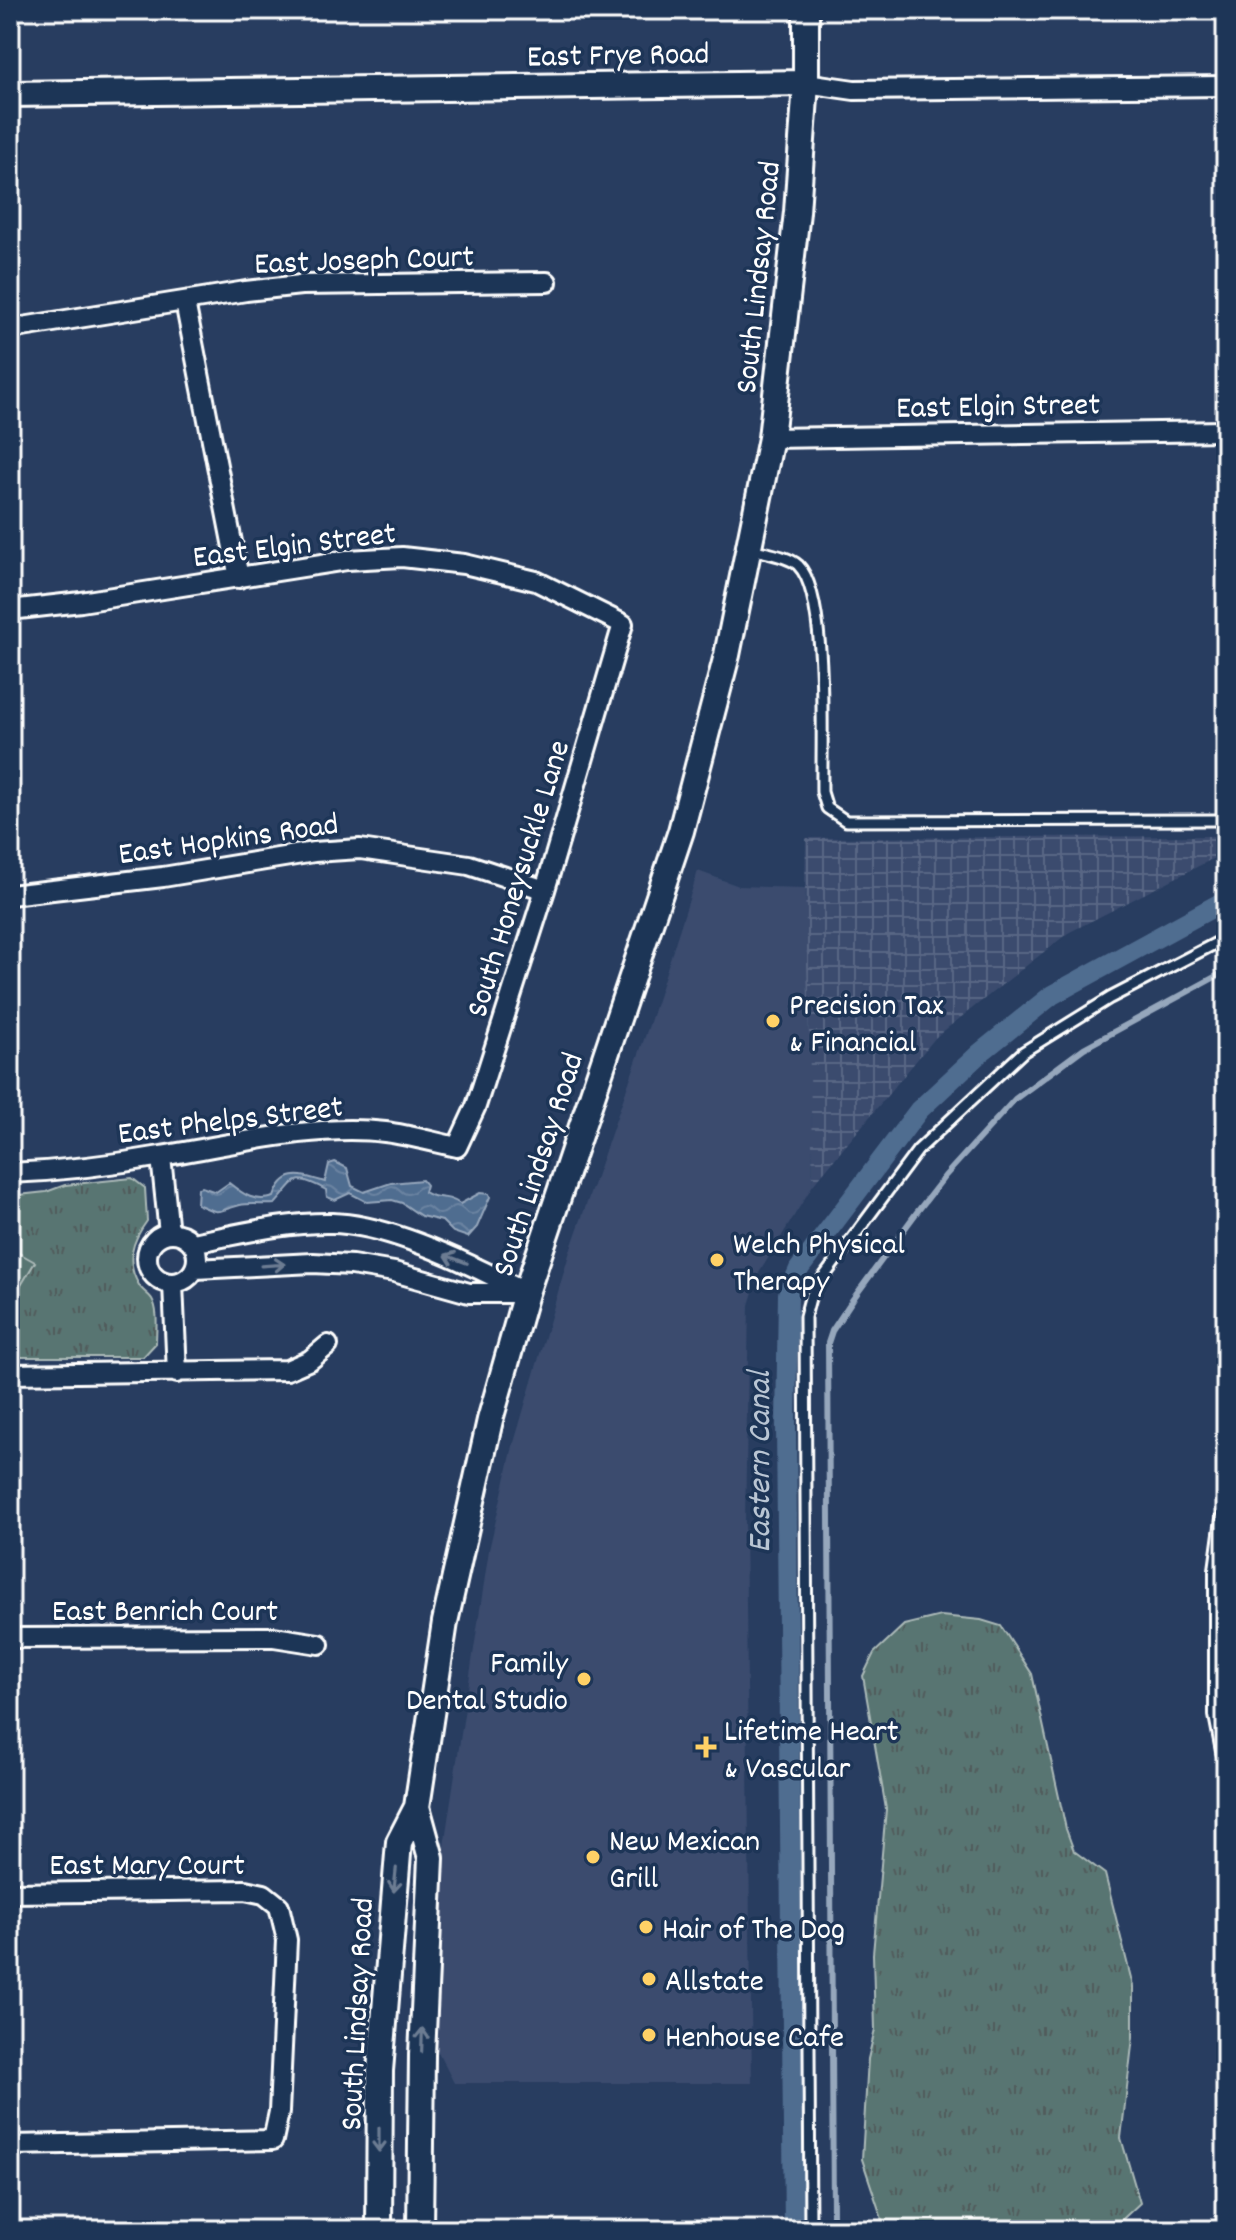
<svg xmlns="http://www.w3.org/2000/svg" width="1236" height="2240" font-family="Dekko,sans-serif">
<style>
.built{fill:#3a4b6e}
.industrial{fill:url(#industrial-grid)}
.grass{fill:url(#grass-tufts);stroke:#acbab8;stroke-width:2}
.garden{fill:#587472;stroke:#acbab8;stroke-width:2}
.water{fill:url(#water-waves);stroke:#96a7bc;stroke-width:2}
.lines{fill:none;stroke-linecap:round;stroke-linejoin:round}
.stream{stroke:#96a7bc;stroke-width:6}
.canal{stroke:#506d90;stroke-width:20}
.lane-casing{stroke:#fff;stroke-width:15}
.street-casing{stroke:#fff;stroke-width:24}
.secondary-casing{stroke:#fff;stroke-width:30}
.lane{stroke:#1d3557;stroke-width:9}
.street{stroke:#1d3557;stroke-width:18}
.secondary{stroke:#1d3557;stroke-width:24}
.oneway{stroke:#6c7c92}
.poi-dot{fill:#ffd166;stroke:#1d3557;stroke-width:3}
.labels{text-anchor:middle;stroke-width:7;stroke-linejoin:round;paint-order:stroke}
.street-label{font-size:32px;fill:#fff;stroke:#1d3557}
.poi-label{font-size:32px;fill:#fff;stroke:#1d3557;text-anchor:start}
.water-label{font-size:34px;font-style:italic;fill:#b9c5d3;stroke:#1d3557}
</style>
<defs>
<pattern id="industrial-grid" width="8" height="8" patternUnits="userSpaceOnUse" patternTransform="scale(2)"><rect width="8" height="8" fill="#3a4b6e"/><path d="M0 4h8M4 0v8" fill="none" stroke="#586684"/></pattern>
<pattern id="grass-tufts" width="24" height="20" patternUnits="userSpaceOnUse" patternTransform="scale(2)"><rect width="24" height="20" fill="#587472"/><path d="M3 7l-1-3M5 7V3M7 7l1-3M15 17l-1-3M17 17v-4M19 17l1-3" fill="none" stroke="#515c5b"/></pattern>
<pattern id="water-waves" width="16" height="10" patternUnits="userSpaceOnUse" patternTransform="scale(2)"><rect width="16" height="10" fill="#506d90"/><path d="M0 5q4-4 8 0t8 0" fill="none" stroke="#6a83a1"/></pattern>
</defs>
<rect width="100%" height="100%" fill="#283d60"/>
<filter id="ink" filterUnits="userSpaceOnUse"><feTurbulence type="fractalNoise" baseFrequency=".0125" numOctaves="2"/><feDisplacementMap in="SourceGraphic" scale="16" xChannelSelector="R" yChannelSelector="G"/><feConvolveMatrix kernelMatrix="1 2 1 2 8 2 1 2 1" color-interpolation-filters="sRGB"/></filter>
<g filter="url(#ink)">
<path class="built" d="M698 871 739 886 805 888 809 961 813 1185 759 1273 749 1305 745 1522 752 2083H454L434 2044 442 1859 489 1550 513 1446 570 1251 649 1025Z"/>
<path class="industrial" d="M1226 836V852L1068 933 936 1037 813 1185 805 888 806 838Z"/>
<path class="grass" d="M132 1178 145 1188 147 1221C132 1241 125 1262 139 1285 142 1291 149 1294 152 1299 159 1311 156 1330 156 1343L143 1357H10V1196L46 1192 65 1185Z
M941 1616 981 1620 1001 1626 1032 1674 1066 1829 1074 1851 1105 1874 1133 1986V2037L1121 2138 1140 2203 1111 2230H889L883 2222 862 2159 868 2059 875 2030 873 1954 886 1809 863 1676 874 1653 904 1625Z"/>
<path class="garden" d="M10 1248 35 1262 14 1297 10 1294Z"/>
<path class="water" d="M335 1162 347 1168 352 1186 364 1192 391 1183 422 1180 426 1185 424 1192C437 1201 444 1193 460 1204L480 1193 489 1194 490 1197 477 1227 468 1237 453 1232 442 1221 421 1216 402 1203 392 1200 367 1202 350 1193 335 1200 327 1197 326 1190C292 1171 296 1182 275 1204 264 1205 251 1203 240 1205 215 1211 223 1216 197 1204L198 1188 202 1187 216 1192 229 1183C244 1195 255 1203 274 1197 284 1168 301 1175 325 1182L329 1164Z"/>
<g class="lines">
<path class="stream" d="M837 2230 833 2217 828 1343 832 1331 853 1299 917 1212 945 1176 1015 1099 1084 1048 1226 971"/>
<path class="canal" d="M794 2230 786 1426 788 1294 799 1269 919 1110 980 1053 1052 995 1226 900"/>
<g class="lane-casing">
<path id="lane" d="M751 549C765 553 788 556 798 565 829 595 821 745 822 792L827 808 846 821 1221 820
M810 2230 805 1317 810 1298 820 1282 918 1150 1023 1052 1110 998 1226 938"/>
</g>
<g class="street-casing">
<path id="street" d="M806 83 854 90 1226 86
M185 302 239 578
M10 329 246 291 301 285 547 282
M771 438 1226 431
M10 610 81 602 347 560 402 557 464 564 536 581 623 624 545 890 476 1106 457 1147C433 1142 409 1135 385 1132 316 1123 230 1145 161 1156 111 1165 61 1171 10 1173
M10 895 163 877 314 852 360 849 469 865 545 890
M161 1157 169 1233
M147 1258a25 25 0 1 1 50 0a25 25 0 1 1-50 0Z
M193 1243C239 1234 285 1222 332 1223 389 1224 475 1266 526 1293
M195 1269 313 1263 352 1265 394 1272 469 1293H524
M173 1284 177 1373
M10 1374 287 1370 310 1360 328 1345
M1226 1519 1219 1570V1715L1226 1751
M10 1638 274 1637 319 1644
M10 1893 245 1890 264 1894 279 1906 287 1940 279 2112 273 2140 10 2145"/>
</g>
<g class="secondary-casing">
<path id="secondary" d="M10 94 806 83
M417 1807 431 1858 422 2055 420 2230
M379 2230 380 2071 399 1842 417 1807 445 1622 490 1420 526 1293 681 831 727 655 771 438 797 212 806 83V10"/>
</g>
<use href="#lane" class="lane"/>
<use href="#street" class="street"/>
<use href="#secondary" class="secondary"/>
</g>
<defs><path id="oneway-shaft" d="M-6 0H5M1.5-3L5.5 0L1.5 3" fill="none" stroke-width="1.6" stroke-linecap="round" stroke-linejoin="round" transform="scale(2)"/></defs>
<g class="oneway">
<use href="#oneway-shaft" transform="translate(456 1259) rotate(-159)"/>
<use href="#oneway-shaft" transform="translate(273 1265) rotate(-4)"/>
<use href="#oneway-shaft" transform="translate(395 1880) rotate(96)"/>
<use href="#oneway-shaft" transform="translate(422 2040) rotate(-88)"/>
<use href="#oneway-shaft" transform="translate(379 2140) rotate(90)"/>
</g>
</g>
<g class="poi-dot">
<circle cx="773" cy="1021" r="8"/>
<circle cx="717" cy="1260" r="8"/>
<circle cx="584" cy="1679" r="8"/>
<path d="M702 1735h8v8h8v8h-8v8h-8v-8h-8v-8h8z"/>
<circle cx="593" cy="1857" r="8"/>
<circle cx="646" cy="1927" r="8"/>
<circle cx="649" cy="1979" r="8"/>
<circle cx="649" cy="2035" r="8"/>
</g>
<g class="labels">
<g class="street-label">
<text transform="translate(618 53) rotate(-1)" y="11">East Frye Road</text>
<text transform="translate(364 258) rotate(-2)" y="11">East Joseph Court</text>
<text transform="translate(756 277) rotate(-84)" y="11">South Lindsay Road</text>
<text transform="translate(998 404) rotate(-1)" y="11">East Elgin Street</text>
<text transform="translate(294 543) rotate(-7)" y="11">East Elgin Street</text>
<text transform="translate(228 837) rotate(-8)" y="11">East Hopkins Road</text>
<text transform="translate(516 878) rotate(-73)" y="11">South Honeysuckle Lane</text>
<text transform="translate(230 1118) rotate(-7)" y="11">East Phelps Street</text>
<text transform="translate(536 1164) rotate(-72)" y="11">South Lindsay Road</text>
<text x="165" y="1620">East Benrich Court</text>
<text x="147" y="1874">East Mary Court</text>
<text transform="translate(355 2014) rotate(-87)" y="11">South Lindsay Road</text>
</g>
<g class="poi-label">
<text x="789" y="1014">Precision Tax<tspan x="789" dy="37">&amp; Financial</tspan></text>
<text x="733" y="1253">Welch Physical<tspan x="733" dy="37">Therapy</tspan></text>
<text x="568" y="1672" text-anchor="end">Family<tspan x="568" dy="37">Dental Studio</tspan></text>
<text x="724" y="1740">Lifetime Heart<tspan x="724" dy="37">&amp; Vascular</tspan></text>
<text x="609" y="1850">New Mexican<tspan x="609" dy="37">Grill</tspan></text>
<text x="662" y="1938">Hair of The Dog</text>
<text x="665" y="1990">Allstate</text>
<text x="665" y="2046">Henhouse Cafe</text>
</g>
<g class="water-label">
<text transform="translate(757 1462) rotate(-90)" y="12">Eastern Canal</text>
</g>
</g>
<rect width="1236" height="2240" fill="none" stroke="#1d3557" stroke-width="40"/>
<rect x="20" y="20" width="1196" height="2200" fill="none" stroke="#fff" stroke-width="3" filter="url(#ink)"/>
</svg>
